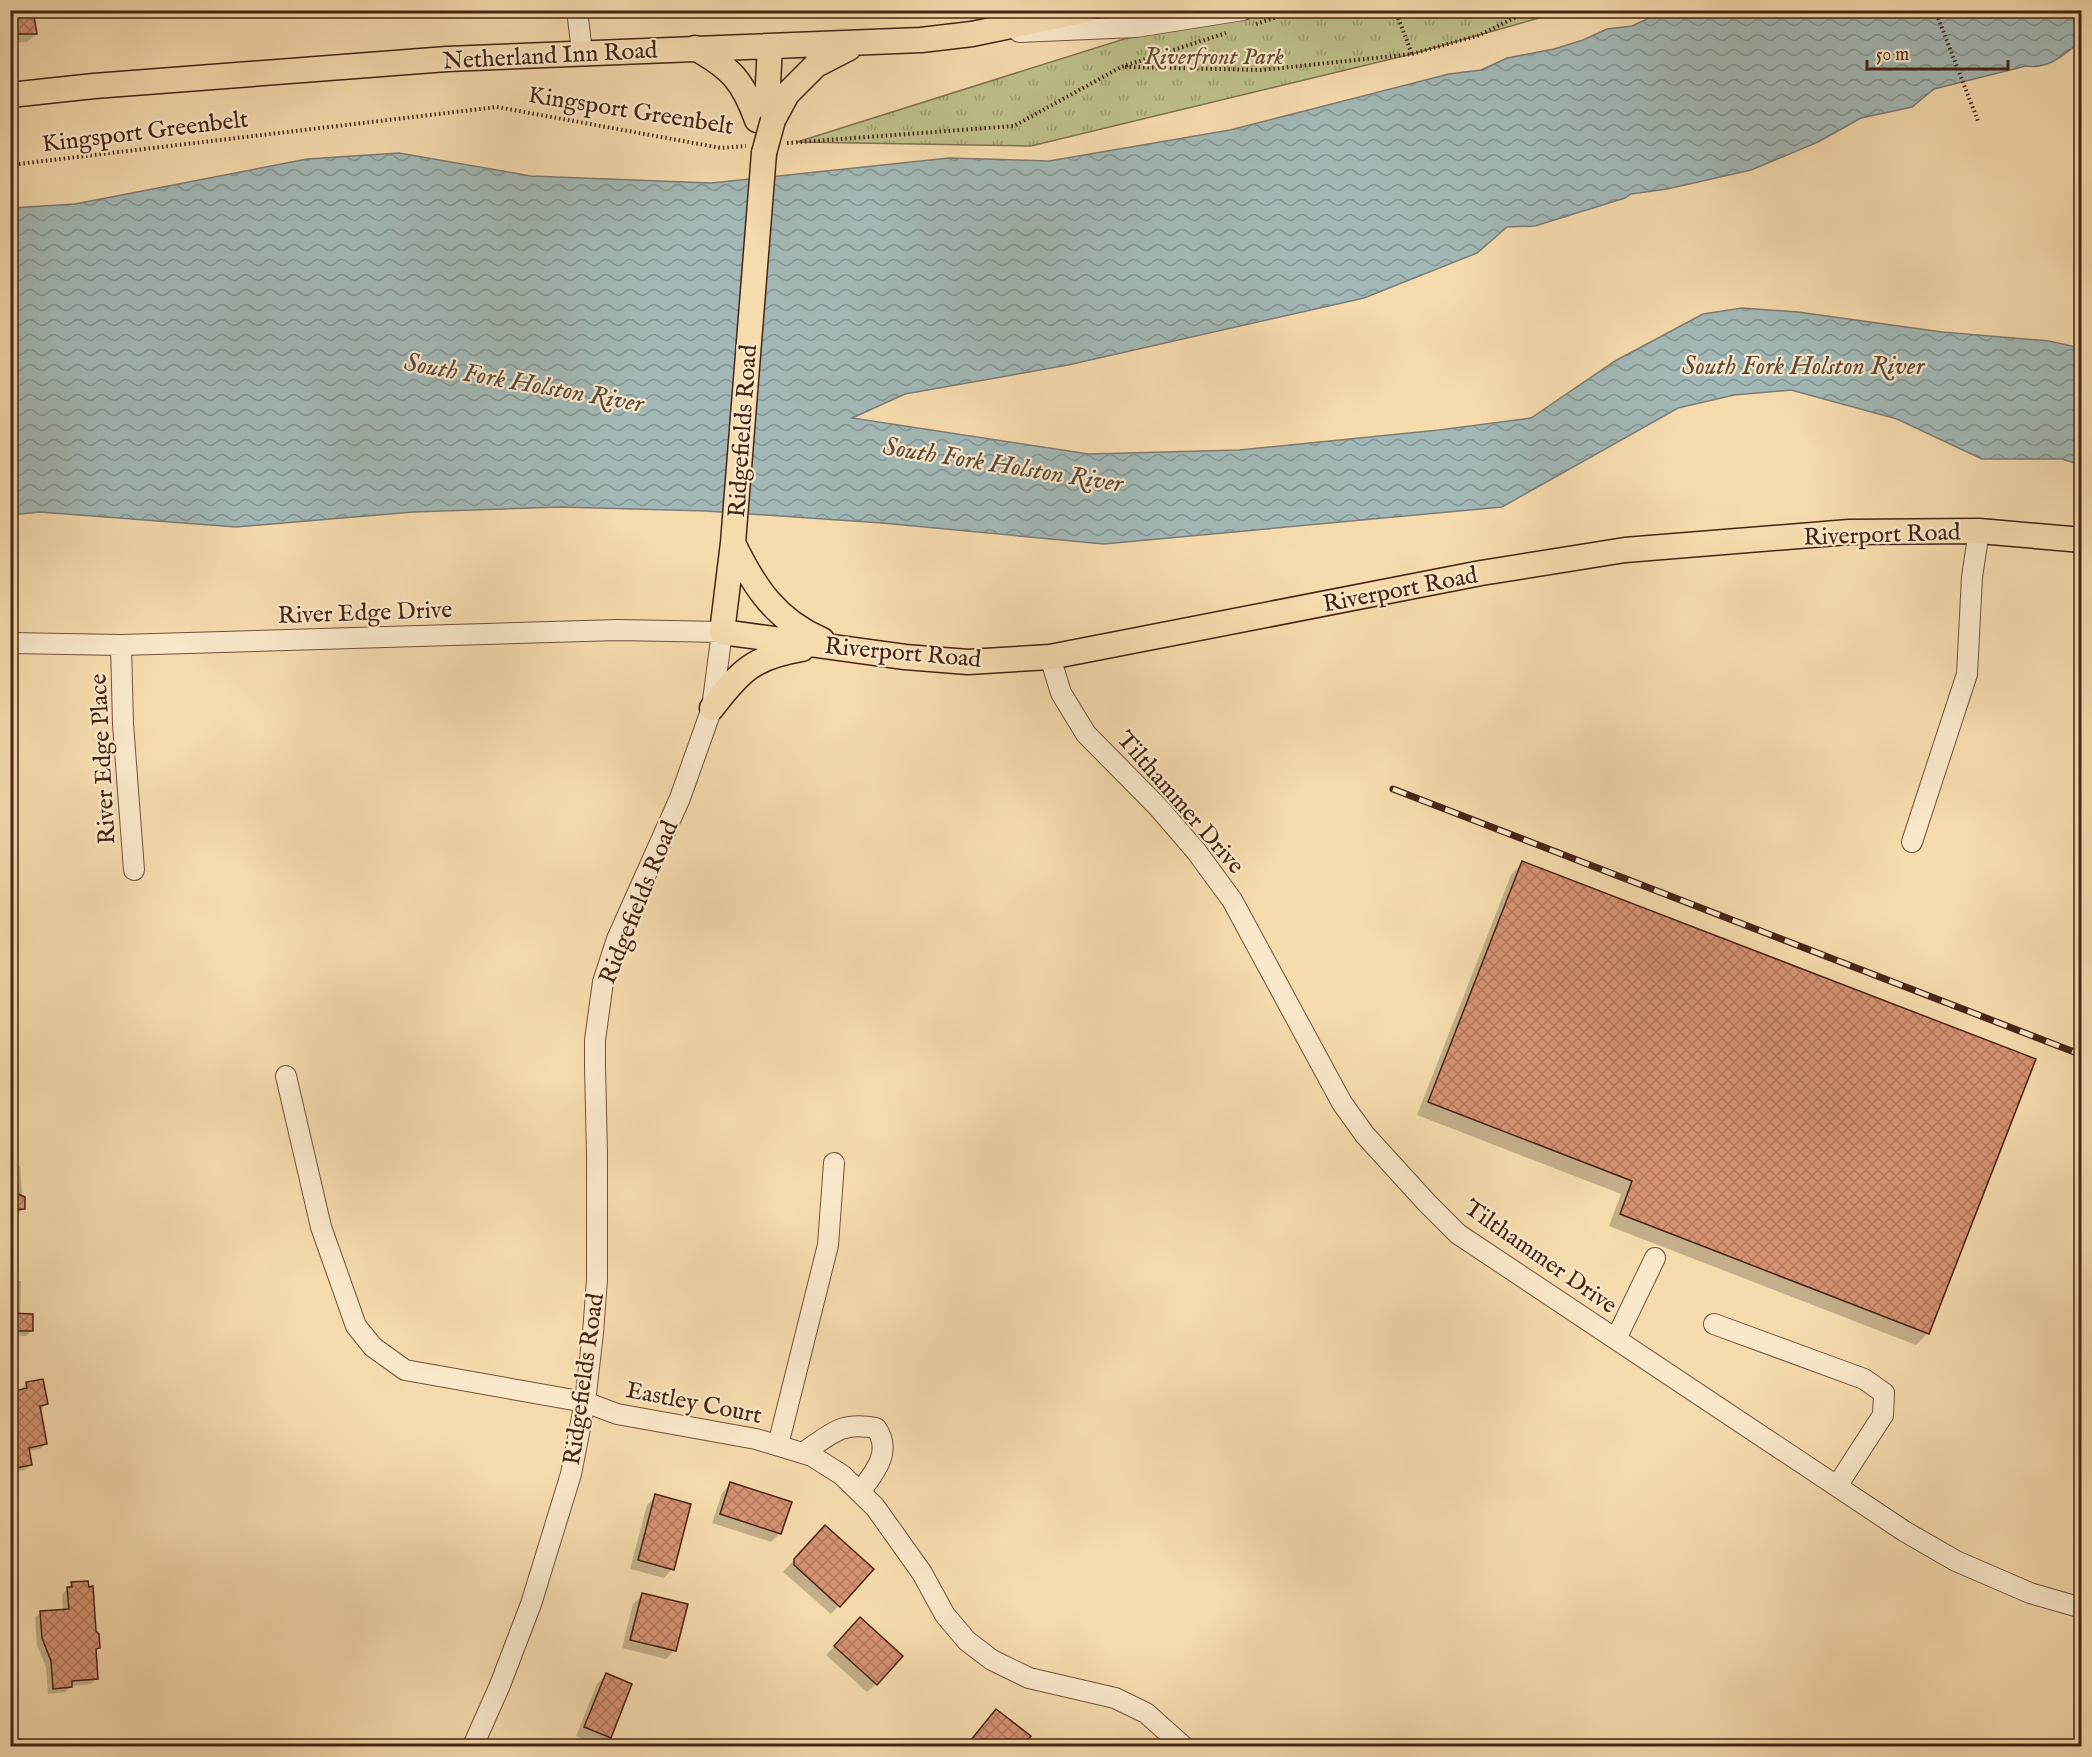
<svg xmlns="http://www.w3.org/2000/svg" width="2092" height="1757" font-family="'IM FELL English',serif">
<style>
.grass{fill:url(#grass-tufts);stroke:#837250;stroke-width:1.5}
.water{fill:url(#water-waves);stroke:#7e7d76;stroke-width:1.5}
.shadow{fill:#0003}
.building{fill:url(#building-cross-hatch);stroke:#482416;stroke-width:1.5}
.lines{fill:none;stroke-linecap:round;stroke-linejoin:round}
.minor-casing{stroke:#74523c;stroke-width:22}
.major-casing{stroke:#482416;stroke-width:27}
.path{stroke:#482416;stroke-width:4;stroke-dasharray:1.5 3;stroke-linecap:butt}
.minor{stroke:#f9e8ca;stroke-width:20}
.major{stroke:#f6dbad;stroke-width:24}
.rail-casing{stroke:#482416;stroke-width:7}
.rail{stroke:#f9e8ca;stroke-width:4.5;stroke-dasharray:14;stroke-linecap:butt}
.major-bridge-casing{stroke:#482416;stroke-width:27;stroke-linecap:butt}
.major-bridge{stroke:#f6dbad;stroke-width:24}
.labels{text-anchor:middle;stroke-width:4.5;stroke-linejoin:round;paint-order:stroke}
.street-label{font-size:24px;fill:#482416;stroke:#f9e8ca}
.park-label{font-size:24px;font-style:italic;fill:#664b33;stroke:#f9e8ca}
.water-label{font-size:26px;font-style:italic;fill:#5e493e;stroke:#f9e8ca}
</style>
<defs>
<pattern id="grass-tufts" width="24" height="20" patternUnits="userSpaceOnUse" patternTransform="scale(1.5)"><rect width="24" height="20" fill="#bec089"/><path d="M3 7l-1-3M5 7V3M7 7l1-3M15 17l-1-3M17 17v-4M19 17l1-3" fill="none" stroke="#9c9c6f"/></pattern>
<pattern id="water-waves" width="16" height="10" patternUnits="userSpaceOnUse" patternTransform="scale(1.5)"><rect width="16" height="10" fill="#a2b8b6"/><path d="M0 5q4-4 8 0t8 0" fill="none" stroke="#869593"/></pattern>
<pattern id="building-cross-hatch" width="8" height="8" patternUnits="userSpaceOnUse" patternTransform="scale(1.5)"><rect width="8" height="8" fill="#d79373"/><path d="M0 0l8 8M0 8l8-8" fill="none" stroke="#b0785d"/></pattern>
</defs>
<rect width="100%" height="100%" fill="#f6dbad"/>
<filter id="stains"><feTurbulence type="fractalNoise" baseFrequency=".00333" numOctaves="4"/><feColorMatrix values="0 0 0 0 .2 0 0 0 0 .09 0 0 0 0 .02 0 0 0 .5 -.17"/></filter>
<radialGradient id="worn" r=".72"><stop offset=".6" stop-color="#630" stop-opacity="0"/><stop offset="1" stop-color="#630" stop-opacity=".3"/></radialGradient>
<path class="grass" d="M1213 11H1564L1412 54 1031 146 797 142Z"/>
<path class="water" d="M1659 11H2081V41C2063 55 2050 69 2026 66L1934 89 1912 107 1861 118 1818 142 1751 170 1667 189 1631 194 1625 198 1535 226 1507 227 1477 253 1364 298 1068 365 905 394 852 418 1089 454 1239 450 1439 430 1531 418 1615 361 1703 314 1742 308 1798 312 1942 332 2049 341 2081 348V465L2062 459H1982L1897 419 1791 390 1734 395 1678 408 1502 507 1104 544 882 523 706 511 561 507 413 512 236 527 40 512 11 515V208L75 204 307 159 399 153 531 176 711 183 949 158 1049 161 1230 130 1449 74 1481 70 1507 58 1554 49 1583 40 1607 29 1632 26 1645 20Z"/>
<path class="shadow" d="M10 13 36 34 27 42 11 43 10 46Z
M1523 862 1928 1333 1916 1345 1609 1226 1621 1194 1417 1115 1511 875Z
M17 1086 19 1104 14 1110H10V1087Z
M10 1166H20L23 1209 17 1215V1221L13 1226V1243L10 1246Z
M10 1281H21L20 1315 31 1331 26 1336H19V1353L13 1359 10 1358Z
M26 1383 46 1404 41 1410 45 1444 40 1449 28 1451 31 1465 25 1470 10 1473V1393L21 1391Z
M731 1484 780 1533 771 1542 712 1523 722 1493Z
M656 1496 672 1569 664 1578 630 1569 647 1505Z
M816 1536 839 1605 831 1614 783 1572Z
M72 1583 94 1632 99 1647 94 1651 97 1678 91 1684 72 1686 65 1692 48 1694 46 1667 37 1645 35 1618 41 1612 63 1610 62 1595Z
M642 1595 675 1650 666 1659 622 1648 633 1604Z
M852 1628 876 1684 867 1692 826 1655Z
M606 1675 609 1737 600 1746 576 1736 597 1684Z
M996 1711 1029 1737 1020 1746H965Z"/>
<path class="building" d="M33 10 37 34H10V12Z
M1522 861 2036 1059 1929 1334 1620 1214 1632 1181 1428 1102Z
M10 1190 25 1197V1209L10 1210Z
M10 1313 33 1314V1331H10Z
M43 1379 48 1404 40 1406 47 1444 29 1448 32 1465 10 1469V1392L27 1388 26 1382Z
M730 1482 792 1502 781 1534 720 1514Z
M655 1494 691 1504 674 1570 638 1560Z
M825 1525 874 1569 840 1607 794 1565V1559Z
M88 1581 89 1587 93 1586 96 1631 99 1634 100 1648 96 1649 98 1679 72 1681V1687L53 1689 51 1661 42 1638 40 1611 69 1609 67 1587H72L71 1582Z
M642 1593 688 1604 676 1651 630 1640Z
M860 1617 903 1656 877 1685 834 1646Z
M606 1673 632 1684 611 1738 584 1727Z
M996 1709 1031 1736 1022 1746H966Z"/>
<g class="lines">
<g class="minor-casing">
<path id="minor" d="M577 10 582 52
M1019 32 1136 27 1243 10
M10 643 121 645 618 630 722 632 712 708 680 798 617 939 603 982 595 1040V1066L597 1155V1280L593 1333 585 1402 571 1474 531 1604 500 1685 473 1746
M121 645 123 724 134 870
M1050 657 1061 693 1086 734 1158 807 1196 851 1232 900 1342 1103 1365 1135 1427 1203 1458 1234 1904 1531 1956 1561 2030 1593 2082 1608
M1912 842 1967 674 1972 577 1979 531
M286 1076 321 1227 356 1326 373 1347 405 1370 585 1402 617 1414 756 1439 812 1456 842 1475 875 1507 922 1573 945 1615 967 1641 992 1660 1029 1678 1115 1698 1146 1713 1183 1746
M1714 1324 1864 1379 1884 1393 1883 1415 1837 1486
M1616 1339 1655 1258
M778 1445 828 1245 834 1163
M803 1453C831 1434 841 1421 876 1428 893 1452 874 1473 860 1492"/>
</g>
<g class="major-casing">
<path id="major" d="M695 48C731 68 743 81 757 120
M10 95 94 86 447 59 921 40 972 34 1087 10
M773 120 787 94 816 65 849 48
M766 121 770 46
M764 153 733 543 722 632 905 657 968 662 1050 657 1481 573 1625 550 1849 532 1979 531 2082 540
M733 543C754 587 776 620 822 640
M712 708C741 670 754 657 802 649"/>
</g>
<path class="path" d="M1395 10 1412 54
M1935 10 1978 121
M1256 24 1298 10
M1125 67 1262 70 1412 54 1480 35 1530 10
M787 143 1014 126 1121 67 1226 33
M10 165 497 107 721 148 746 146"/>
<use href="#minor" class="minor"/>
<use href="#major" class="major"/>
<g class="rail-casing">
<path id="rail" d="M1393 789 2082 1055"/>
</g>
<use href="#rail" class="rail"/>
<g class="major-bridge-casing">
<path id="major-bridge" d="M764 153 773 120"/>
</g>
<use href="#major-bridge" class="major-bridge"/>
</g>
<g class="labels">
<g class="street-label">
<text transform="translate(550 55) rotate(-3)" y="8">Netherland Inn Road</text>
<text transform="translate(631 110) rotate(9)" y="8">Kingsport Greenbelt</text>
<text transform="translate(145 131) rotate(-7)" y="8">Kingsport Greenbelt</text>
<text transform="translate(742 431) rotate(-86)" y="8">Ridgefields Road</text>
<text transform="translate(1882 534) rotate(-2)" y="8">Riverport Road</text>
<text transform="translate(1400 589) rotate(-11)" y="8">Riverport Road</text>
<text transform="translate(365 612) rotate(-2)" y="8">River Edge Drive</text>
<text transform="translate(903 652) rotate(5)" y="8">Riverport Road</text>
<text transform="translate(102 759) rotate(-93)" y="8">River Edge Place</text>
<text transform="translate(1181 802) rotate(49)" y="8">Tilthammer Drive</text>
<text transform="translate(638 902) rotate(-68)" y="8">Ridgefields Road</text>
<text transform="translate(1541 1256) rotate(35)" y="8">Tilthammer Drive</text>
<text transform="translate(583 1379) rotate(-82)" y="8">Ridgefields Road</text>
<text transform="translate(694 1402) rotate(11)" y="8">Eastley Court</text>
</g>
<g class="park-label">
<text x="1214" y="64">Riverfront Park</text>
</g>
<g class="water-label">
<text x="1803" y="374">South Fork Holston River</text>
<text transform="translate(524 382) rotate(10)" y="9">South Fork Holston River</text>
<text transform="translate(1003 464) rotate(9)" y="9">South Fork Holston River</text>
</g>
</g>
<rect width="2092" height="1757" fill="none" stroke="#f6dbad" stroke-width="36"/>
<rect x="12" y="12" width="2068" height="1733" fill="none" stroke="#482416" stroke-width="3"/>
<rect x="18" y="18" width="2056" height="1721" fill="none" stroke="#482416" stroke-width="1.5"/>
<path d="M1867 60v9h141v-9" fill="none" stroke="#482416" stroke-width="3"/>
<text x="1876" y="60" font-size="18" fill="#482416" stroke="#f9e8ca" stroke-width="4.5" paint-order="stroke">50 m</text>
<rect width="100%" height="100%" filter="url(#stains)"/>
<rect width="100%" height="100%" fill="url(#worn)"/>
</svg>
